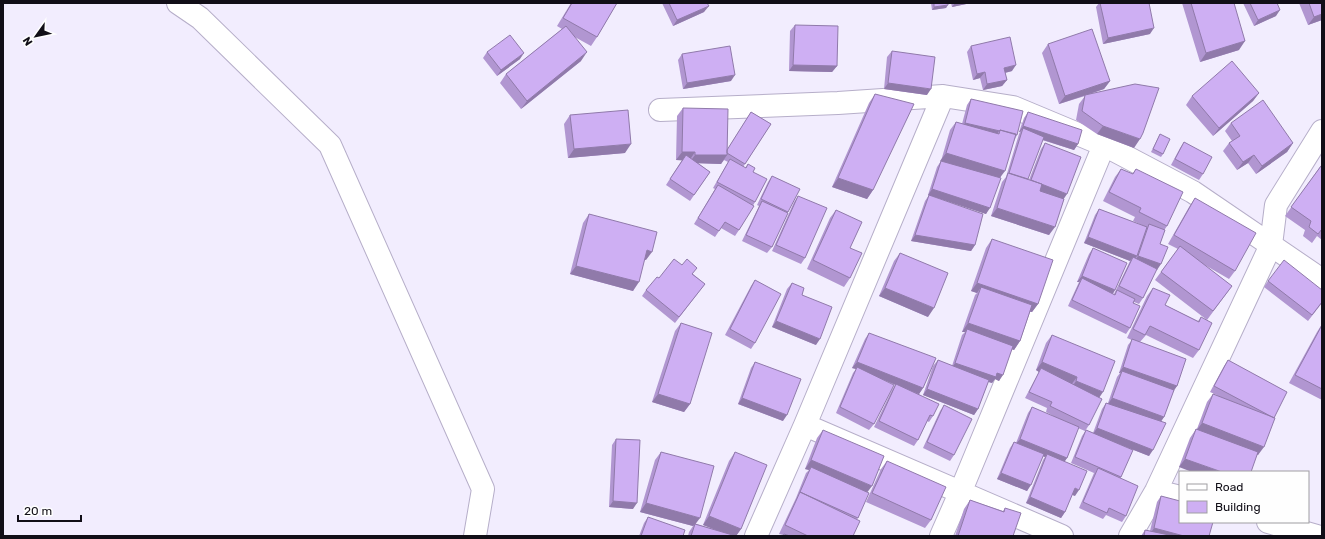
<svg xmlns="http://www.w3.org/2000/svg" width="1325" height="539" font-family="Rubik,sans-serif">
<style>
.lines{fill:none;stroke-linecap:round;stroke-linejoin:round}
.street-casing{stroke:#b6aec9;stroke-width:24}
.street{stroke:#fff;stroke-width:22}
.wall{fill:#b196d1}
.shaded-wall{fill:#907aaa}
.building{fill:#ceaff3;stroke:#907aaa}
</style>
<rect width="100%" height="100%" fill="#f2edfe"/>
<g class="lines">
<g class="street-casing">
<path id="street" d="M178 3 200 18 330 145 483 489 475 536
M660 110 838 103 943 96 1013 107 1104 145 1193 192 1322 280
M805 425 1062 536
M1156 491 1180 497
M1268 522 1317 536
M756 536 805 425 943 96
M941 536 960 493 1104 145
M1130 536 1156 491 1271 245 1276 205 1322 131"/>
</g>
<use href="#street" class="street"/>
</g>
<path class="wall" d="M571 3H617L597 37 591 46 573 36 581 61 521 109 500 83 506 74 562 29 557 26Z
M662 3H707L704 12 673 26Z
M931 3H948L946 8 932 10Z
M951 3H971L952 7Z
M1099 3H1149L1150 34 1103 44 1096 7Z
M1182 3H1234L1239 50 1200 62Z
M1243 3H1277L1276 16 1254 26Z
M1299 3H1322V20L1308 25Z
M795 25 837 66 832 72 789 71 790 31Z
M1048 44 1110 81 1104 89 1090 94 1134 148 1097 134 1076 120 1079 104 1085 96 1059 104 1042 53Z
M971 46 1012 71 1005 73 1007 80 1002 86 983 90 980 78 973 80 967 52Z
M892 51 927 95 884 89 887 57Z
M487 52 520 59 497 76 483 58Z
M682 54 731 81 683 89 678 60Z
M1259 93 1253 101 1213 136 1186 105 1192 96Z
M875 94 873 190 867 199 832 187 869 103Z
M971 99 1017 135 1015 139 1000 178 986 214 930 195 975 245 971 251 911 241 925 201 929 195H928L937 167 941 161 950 130 956 122 962 124 967 105Z
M683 108 727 150 751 112 771 124 743 167 745 168 748 164 753 172 755 202 739 230 735 236 721 228 715 237 694 224 715 189 713 188 728 162 724 160 721 164 698 163 710 172 690 201 666 185 682 160H676L677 116Z
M1028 112 1078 144 1074 150 1042 140 1027 179 1029 180 1041 149 1045 143 1064 198 1049 235 991 216 1002 182 1006 177 1019 134 1020 132H1019L1024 118Z
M570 115 625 153 568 158 564 124Z
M1231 123 1293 143 1287 152 1256 174 1248 163 1237 170 1223 151 1229 143 1232 141 1225 131Z
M1160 134 1163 154 1161 157 1151 152Z
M1184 142 1203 174 1199 180 1171 165 1180 148Z
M1322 164V240L1317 236 1312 243 1303 236 1305 230 1285 216Z
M1121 169 1132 174 1136 169 1167 226 1165 229 1160 244 1157 270H1156L1143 298 1139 304 1134 302 1130 328 1126 334 1068 306 1079 282H1077L1089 254 1093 248 1115 290 1113 294H1114L1130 261 1084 243 1095 215 1099 209 1144 226 1133 221 1135 217 1103 201 1115 177Z
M772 176 788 212 772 247 767 253 742 241 759 206 757 205 768 182Z
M798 196 805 258 801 264 772 251 794 202Z
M1195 198 1235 271 1229 279 1203 264 1232 286 1207 320 1155 280 1178 249 1168 244 1189 207Z
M836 210 850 248V278L844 287 807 269 830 218Z
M589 214 646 260H644L633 291 570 274 583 223Z
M992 239 1038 304 1032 312H1030L1020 341 1014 350 1012 349 999 381 995 379 992 383 988 382 978 409 974 415 923 395 933 366 938 360 952 366 962 335 965 332H962L975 295 977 293 971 291 986 248Z
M900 253 928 317 879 296 894 261Z
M693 274 705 284 675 323 642 296 646 290 659 278Z
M755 280V343L751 349 725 335 751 286Z
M1268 281 1322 303 1308 321 1264 287Z
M792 283 802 295 816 345 772 327 787 289Z
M1153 288 1165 305 1198 321 1201 317 1199 350 1193 358 1146 335 1140 342 1177 386 1173 391 1164 417 1161 421 1149 456 1116 443 1121 477V478L1126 516 1122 522 1106 515 1103 519 1079 508 1094 473 1071 463 1082 436 1086 430 1093 433 1102 409 1106 403H1108L1117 377 1120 373H1119L1128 345 1132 340 1127 338 1147 296Z
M681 323 690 404 684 412 652 402 675 331Z
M1322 324V400L1289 383 1317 332Z
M869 333 923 388 919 394 933 416 929 422 927 421 918 440 914 446 874 427 892 390 895 385 882 379 874 424 869 430 836 413 853 373 856 369 852 368 865 339Z
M1052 335 1099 397 1089 425 1085 431 1078 428 1067 458 1064 462 1075 496 1072 495 1065 512 1061 518 1026 503 1043 460 1045 457 1043 456 1027 491 997 479 1010 448 1014 442 1016 443 1028 413 1032 407 1059 419 1046 412 1047 408 1025 398 1039 372 1036 370 1046 343Z
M1228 360 1274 418 1258 455 1179 467 1190 438 1196 429H1197L1207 402 1213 394 1219 396 1210 392 1224 366Z
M755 362 783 421 738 404 751 368Z
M944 405 954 455 950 461 923 448 940 411Z
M823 430 867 492 858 518 857 519 853 536H782L783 535 779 534 796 498 806 473 809 470 805 469 817 438Z
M616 439 633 509 609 507 612 445Z
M661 452 696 524 717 530 703 525 729 461 735 452 741 529 736 536H688L689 532 693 526 640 512 655 460Z
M887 461 931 520 925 528 866 502 881 469Z
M1161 496 1209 536H1141L1145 530 1150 531 1157 502Z
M970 500 1003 511 1005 508 1013 536H955L964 509Z
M648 517 683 536H639L644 523Z"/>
<path class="shaded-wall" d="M955 3H971L952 7Z
M948 5 946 8 932 10 934 7Z
M709 6 704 12 673 26 677 20Z
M1280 10 1276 16 1254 26 1258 20Z
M1322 14V20L1308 25 1314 17Z
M1154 28 1150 34 1103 44 1108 38Z
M1245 41 1239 50 1200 62 1206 53Z
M587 52 581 61 521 109 527 101Z
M524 53 520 59 497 76 501 70Z
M793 65 837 66 832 72 789 71Z
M1016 65 1012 71 1000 74 1004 68Z
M985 72 980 78 973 80 977 74Z
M735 75 731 81 683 89 687 83Z
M1007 80 1002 86 983 90 987 84Z
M1110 81 1104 89 1059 104 1065 96Z
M888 83 931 89 927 95 884 89Z
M1259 93 1253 101 1213 136 1219 128Z
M965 123 999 131 995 137 961 129Z
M1023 126 1078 144 1074 150 1022 133 1023 128 1020 132H1019Z
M1103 126 1140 139 1134 148 1097 134Z
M1293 143 1287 152 1256 174 1262 166Z
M631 144 625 153 568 158 574 149Z
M682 152H695L689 161 676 160Z
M946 153 1005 171 999 179 940 161Z
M695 155H727L721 164 689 163Z
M1254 155 1248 163 1237 170 1243 162Z
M838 178 873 190 867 199 832 187Z
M1031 180 1067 194 1063 200 1027 186Z
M932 189 990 208 986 214 928 195Z
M997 208 1055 227 1049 235 991 216Z
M915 235 975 245 971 251 911 241Z
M1088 237 1137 256 1132 262 1133 257 1130 261 1084 243Z
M647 250 652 252 646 260 641 259Z
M1138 256 1161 264 1157 270 1134 262Z
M576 266 639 282 633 291 570 274Z
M1082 276 1115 290 1111 296 1082 278 1079 282H1077Z
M977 283 1038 304 1032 312 979 294 981 287 977 293 971 291Z
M885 288 934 308 928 317 879 296Z
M776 321 820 339 816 345 772 327Z
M968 323 1020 341 1014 350 965 333 967 329 965 332H962Z
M857 362 923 388 919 394 856 369 857 367 856 369 852 368Z
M1042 362 1077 377 1071 385 1041 368 1039 372 1036 370Z
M955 363 997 373 1003 375 999 381 995 379 992 383 951 369Z
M1123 367 1177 386 1173 392 1122 371 1120 373H1119Z
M1076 381 1103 392 1097 401 1070 390Z
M927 389 978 409 974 415 923 395Z
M658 394 690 404 684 412 652 402Z
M742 398 787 415 783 421 738 404Z
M1112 398 1164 417 1160 423 1108 404Z
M1202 423 1264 447 1258 455 1196 431Z
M1097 428 1153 450 1149 456 1093 434Z
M1020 439 1067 458 1063 464 1047 454 1045 457 1015 445Z
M1185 459 1222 472H1192L1179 467Z
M811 460 872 486 866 494 811 467 809 470 805 469Z
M1001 473 1031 485 1027 491 997 479Z
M1075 488 1079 490 1075 496 1071 494Z
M1030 497 1065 512 1061 518 1026 503Z
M613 501 637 503 633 509 609 507Z
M646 503 700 518 694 526 695 524 693 526 640 512Z
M709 516 741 529 736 536H731L703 525Z
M1154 528 1184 536H1156L1150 534Z"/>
<path class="building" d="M572 3H617L597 37 563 18Z
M669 3H707L709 6 677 20Z
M934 3H948V5L934 7Z
M1100 3H1149L1154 28 1108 38Z
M1191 3H1234L1245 41 1206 53Z
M1250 3H1277L1280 10 1258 20Z
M1309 3H1322V14L1314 17Z
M795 25 838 26 837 66 793 65Z
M566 26 587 52 527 101 506 74Z
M1092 29 1110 81 1065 96 1048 44Z
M510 35 524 53 501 70 487 52Z
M1010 37 1016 65 1004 68 1007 80 987 84 985 72 977 74 971 46Z
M730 46 735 75 687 83 682 54Z
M892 51 935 57 931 89 888 83Z
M1232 61 1259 93 1219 128 1192 96Z
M1135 84 1159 88 1143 133 1140 139 1103 126 1082 111 1085 95Z
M875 94 914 104 873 190 838 178Z
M971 99 1023 111 1017 135 1000 130V131L965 123Z
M1263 100 1293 143 1262 166 1254 155 1243 162 1229 143 1240 136 1231 123Z
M683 108 728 109 727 155H695V152H682Z
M628 110 631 144 574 149 570 115Z
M751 112 771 124 745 164 727 153V150Z
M1028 112 1082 130 1078 144 1023 126Z
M956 122 999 134 1000 130 1016 134 1005 171 946 153Z
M1023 128 1044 137 1028 179 1009 173Z
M1160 134 1170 139 1163 154 1153 149Z
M1184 142 1212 157 1203 174 1175 159Z
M1045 143 1081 157 1067 194 1031 180Z
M686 155 710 172 694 195 670 179Z
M730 159 746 168 748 164 755 168 753 172 767 179 755 202 717 182Z
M941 161 1001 178 990 208 932 189Z
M1321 166 1322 167V229L1318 234 1309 227 1311 221 1291 207Z
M1121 169 1133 174 1136 169 1183 192 1167 226 1139 212 1141 208 1109 192Z
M1008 173 1042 184 1040 191 1064 199 1055 227 997 208Z
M772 176 800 189 788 212 761 199Z
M718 185 754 206 739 230 725 222 719 231 698 218Z
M929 195 983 214 975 245 915 235Z
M798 196 827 208 805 258 776 245Z
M1195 198 1256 233 1235 271 1174 235Z
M762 201 788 213 772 247 746 235Z
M1099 209 1147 227 1137 256 1088 237Z
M836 210 862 222 850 248 862 253 850 278 813 260Z
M589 214 657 232 652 252 647 250 639 282 576 266Z
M1149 224 1165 230 1160 244 1168 247 1161 264 1138 256Z
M992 239 1053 260 1038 304 977 283Z
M1180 246 1232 286 1213 311 1161 272Z
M1093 248 1127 263 1115 290 1082 276Z
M900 253 948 273 934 308 885 288Z
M1133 257 1157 269 1143 298 1119 286Z
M674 259 682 265 687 259 697 268 692 274 705 284 679 317 646 290 657 277 659 278Z
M1284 260 1322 290V302L1312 315 1268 281Z
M1082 278 1115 295 1117 290 1135 299 1133 303 1140 306 1130 328 1072 300Z
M755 280 781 294 755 343 730 329Z
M792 283 804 288 802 295 832 307 820 339 776 321Z
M981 287 1032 305 1020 341 968 323Z
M1153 288 1170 295 1165 305 1199 322 1201 317 1212 323 1199 350 1150 326 1145 335 1133 329Z
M681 323 712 333 690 404 658 394Z
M1322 325V389L1295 375Z
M967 329 1013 346 1003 375 997 373 996 377 955 363Z
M869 333 936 358 923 388 857 362Z
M1052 335 1115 361 1103 392 1076 381 1077 377 1042 362Z
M1132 339 1186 359 1177 386 1123 367Z
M938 360 989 380 978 409 927 389Z
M1228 360 1287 392 1274 418 1214 386Z
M755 362 801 379 787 415 742 398Z
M857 367 894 385 874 424 840 407Z
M1041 368 1102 399 1089 425 1050 406 1052 402 1029 392Z
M1122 371 1174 390 1164 417 1112 398Z
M896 384 939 404 933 416 930 415 918 440 879 421Z
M1213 394 1275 418 1264 447 1202 423Z
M1106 403 1166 423 1153 450 1097 428Z
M944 405 972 419 954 455 927 442Z
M1032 407 1079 427 1067 458 1020 439Z
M1196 429 1258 452 1251 472H1222L1185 459Z
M823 430 884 456 872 486 811 460Z
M1086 430 1133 450 1121 477 1075 457Z
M616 439 640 440 637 503 613 501Z
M1014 442 1044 454 1031 485 1001 473Z
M661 452 714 466 700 518 646 503Z
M735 452 767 465 741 529 709 516Z
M1047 454 1087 471 1079 490 1075 488 1065 512 1030 497Z
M887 461 946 487 931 520 872 493Z
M811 467 869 493 858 518 800 492Z
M1098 468 1138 486 1126 516 1109 508 1107 513 1083 502Z
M800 492 860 521 853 536H808L785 525Z
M1161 496 1180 501V522H1213L1209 536H1184L1154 528Z
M970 500 1004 512 1005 508 1021 513 1013 536H958Z
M648 517 685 530 683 536H641Z
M695 524 736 536H691Z
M1145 530 1174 536H1144Z
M784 534 790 536H783Z"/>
<rect width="1325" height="539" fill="none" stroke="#110e17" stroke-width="8"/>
<rect x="1179" y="471" width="130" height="52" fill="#fefefe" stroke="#9f9ea2"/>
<rect x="1187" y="484" width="20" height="6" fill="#ffffff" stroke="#9f9ea2"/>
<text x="1215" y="491" font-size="12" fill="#110e17">Road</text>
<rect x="1187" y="501" width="20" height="12" fill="#ceaff3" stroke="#9f9ea2"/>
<text x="1215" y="511" font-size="12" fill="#110e17">Building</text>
<g transform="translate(36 36) rotate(237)" stroke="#fefefe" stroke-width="3" paint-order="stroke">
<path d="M0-3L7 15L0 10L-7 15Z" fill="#110e17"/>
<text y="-6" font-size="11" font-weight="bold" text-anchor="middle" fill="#110e17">N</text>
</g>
<path d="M18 515v6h63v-6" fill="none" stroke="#110e17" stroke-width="2"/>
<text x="24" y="515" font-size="12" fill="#110e17" stroke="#fefefe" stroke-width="3" paint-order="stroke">20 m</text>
</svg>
